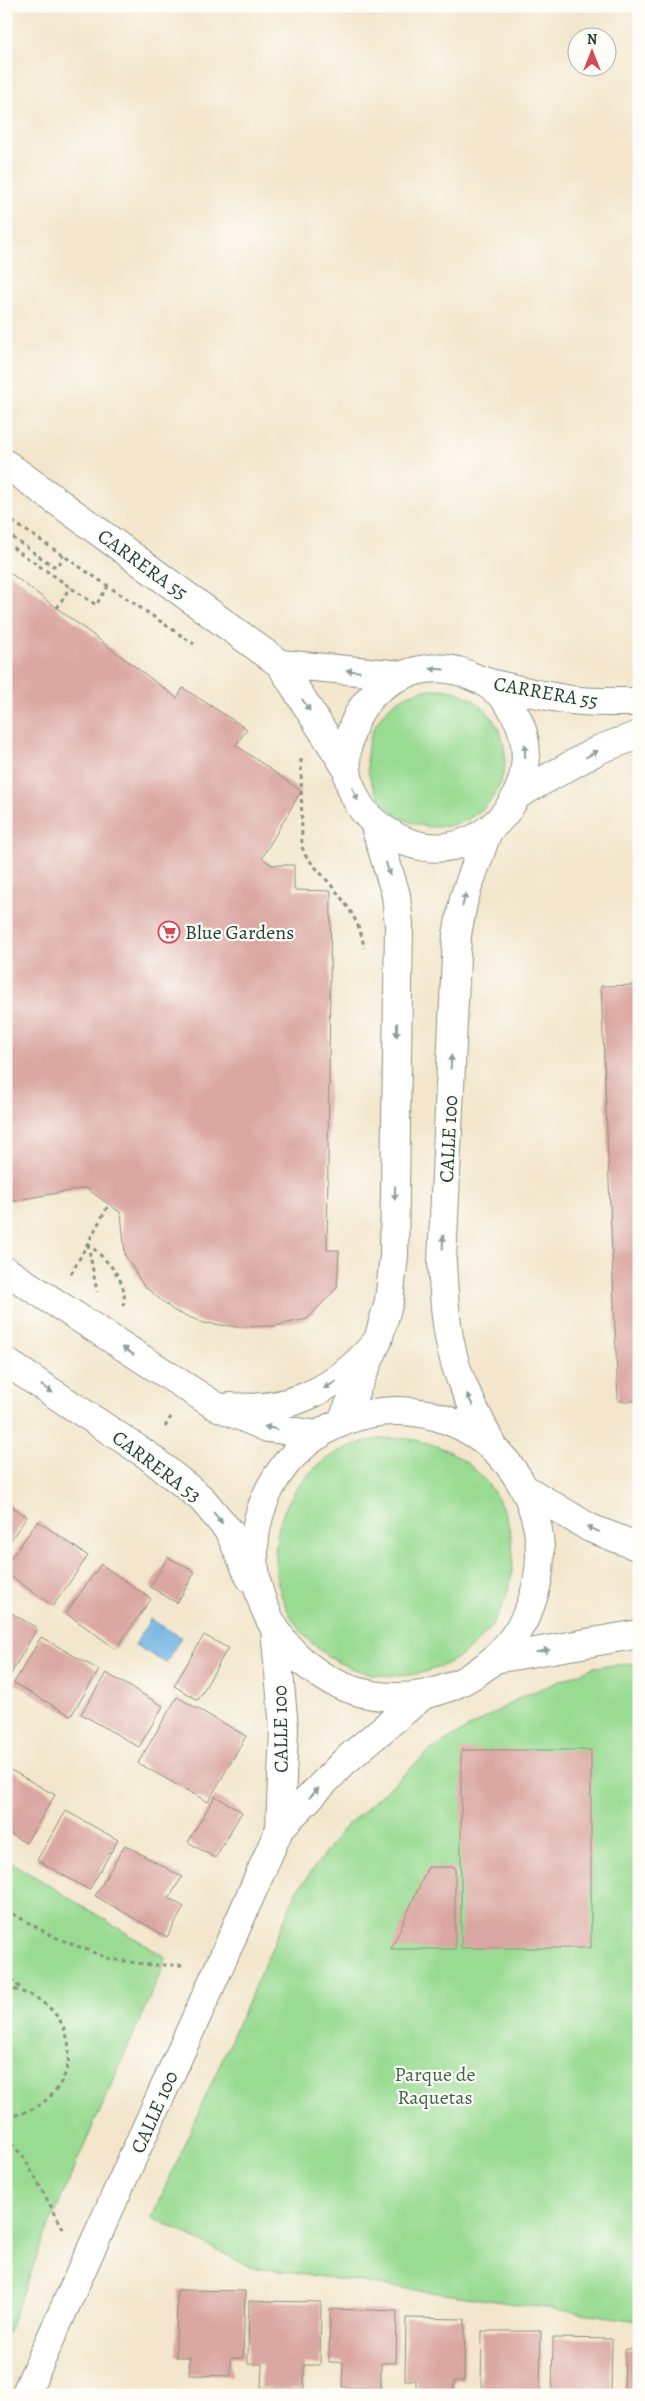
<svg xmlns="http://www.w3.org/2000/svg" width="645" height="2401" font-family="Alegreya,serif">
<style>
.green{fill:#99db92;stroke:#5c8c63}
.water{fill:#6ab0e1;stroke:#44768a}
.building{fill:#dba7a2}
.lines{fill:none;stroke-linecap:round;stroke-linejoin:round}
.minor-casing{stroke:#899280;stroke-width:30}
.major-casing{stroke:#899280;stroke-width:30}
.path{stroke:#899280;stroke-width:3;stroke-dasharray:4 4;stroke-linecap:butt}
.minor{stroke:#fff;stroke-width:28}
.major{stroke:#fff;stroke-width:28}
.oneway{fill:#8f9e9a}
.labels{text-anchor:middle;stroke-width:4.5;stroke-linejoin:round;paint-order:stroke}
.street-label{font-size:20px;fill:#1f3d34;stroke:#fdfcf7}
.poi-label{font-size:20px;fill:#1f3d34;stroke:#fdfcf7;text-anchor:start}
.park-label{font-size:20px;fill:#3e644c;stroke:#fdfcf7}
</style>
<rect width="100%" height="100%" fill="#fdfcf7"/>
<filter id="ink" filterUnits="userSpaceOnUse"><feTurbulence type="fractalNoise" baseFrequency=".02" numOctaves="2"/><feDisplacementMap in="SourceGraphic" scale="10" xChannelSelector="R" yChannelSelector="G"/><feConvolveMatrix kernelMatrix="1 2 1 2 8 2 1 2 1" color-interpolation-filters="sRGB"/></filter>
<filter id="wash" filterUnits="userSpaceOnUse"><feTurbulence type="fractalNoise" baseFrequency=".0096" numOctaves="4" result="noise"/><feDisplacementMap in="SourceGraphic" scale="20" xChannelSelector="R" yChannelSelector="G"/><feGaussianBlur stdDeviation="1.12" result="paint"/><feColorMatrix in="noise" values="0 0 0 0 0 0 0 0 0 0 0 0 0 0 0 0 0 1.4 0 .05"/><feComposite in="paint" operator="in"/></filter>
<g filter="url(#wash)">
<rect width="100%" height="100%" fill="#f3e6cc"/>
<path class="green" d="M367 758a69 69 0 1 1 138 0a69 69 0 1 1-138 0Z
M275 1557a119 119 0 1 1 238 0a119 119 0 1 1-238 0Z
M639 1663V2321L250 2267 152 2217 297 1891 342 1830 431 1750 521 1697 594 1667Z
M6 1859 167 1958 45 2235 6 2337Z"/>
<path class="water" d="M150 1619 181 1637 166 1663 135 1645Z"/>
<g id="blocks">
<path class="building" d="M6 570 177 698 183 688 247 729 236 745 301 791 262 858 272 865H294V890L331 891 327 1250H339L337 1288 307 1319 274 1326 238 1327 204 1323 174 1311 143 1285 125 1255 121 1213 86 1188 12 1201 6 1197Z
M639 985V1401H618L601 986Z
M6 1502 27 1517 6 1546Z
M38 1521 88 1556 53 1606 6 1573V1565Z
M168 1557 195 1572 177 1603 150 1587Z
M101 1564 151 1599 116 1649 66 1613Z
M6 1610 37 1628 11 1674 6 1671Z
M204 1635 228 1648 198 1700 174 1686Z
M41 1637 99 1670 71 1716 14 1683Z
M106 1673 163 1706 139 1747 81 1714Z
M177 1697 246 1736 208 1802 138 1763Z
M461 1750H591V1948H461Z
M9 1769 55 1795 26 1843 6 1832V1773Z
M215 1796 242 1812 215 1858 188 1842Z
M66 1811 118 1840 89 1890 37 1860Z
M125 1845 182 1877 169 1898 184 1907 167 1937 95 1896Z
M428 1867H455V1949H391Z
M177 2290 245 2291 243 2358H231V2376L189 2375 190 2357H176Z
M249 2301 321 2302 320 2365H304V2389L261 2388 262 2364H248Z
M330 2309 397 2311 396 2363H381V2388L342 2387 343 2362H329Z
M406 2318 465 2319 464 2381H454V2395H416V2380H405Z
M482 2331H541L540 2393 492 2395 493 2392H481Z
M553 2338 612 2339 611 2395H552Z
M625 2349H639V2395H624Z"/>
</g>
</g>
<g filter="url(#ink)">
<use href="#blocks" fill-opacity="0" stroke="#899280" stroke-width="1"/>
<g class="lines">
<g class="minor-casing">
<path id="minor" d="M6 464 280 664 347 769
M280 664 402 675
M484 681C490 687 499 692 504 698 570 777 473 889 388 832 375 824 362 812 355 797 344 774 344 748 354 724 369 684 416 660 458 671 468 674 476 679 486 682 514 689 543 696 571 700 593 703 616 702 639 702
M519 794 600 749 639 735
M488 831 464 898 457 935 442 1261C444 1301 446 1341 460 1378 469 1400 481 1422 491 1444
M341 1423 378 1340 389 1301 394 1256 399 925 396 895 374 823
M275 1629 284 1728 280 1828
M25 2395 220 1965 280 1828 345 1761 422 1696"/>
</g>
<g class="major-casing">
<path id="major" d="M6 1271 214 1405 268 1428 319 1435
M6 1362 147 1455 202 1499 229 1531 250 1578
M230 1407C293 1413 339 1387 378 1340
M254 1554a143 143 0 1 1 286 0a143 143 0 1 1-286 0Z
M527 1490 590 1528 639 1547
M495 1659 639 1634"/>
</g>
<path class="path" d="M6 517 194 644
M6 533 53 566 59 565 63 555
M6 543 96 605 108 586
M57 608 70 587
M301 759 302 847 305 855C328 883 359 910 364 948
M88 1243C106 1261 132 1281 122 1309
M88 1244 97 1292
M71 1274 109 1204
M165 1427 172 1415
M6 1910 52 1936 110 1959 150 1965H184
M6 1973 21 1989
M6 1988C90 2001 90 2104 6 2117
M6 2138 23 2156 64 2230"/>
<use href="#minor" class="minor"/>
<use href="#major" class="major"/>
</g>
<defs><path id="oneway-solid" d="M-6-.8H1V-3.2L6.5 0L1 3.2V.8H-6Z" transform="scale(1.25)"/></defs>
<g class="oneway">
<use href="#oneway-solid" transform="translate(437 669) rotate(-176)"/>
<use href="#oneway-solid" transform="translate(353 671) rotate(-175)"/>
<use href="#oneway-solid" transform="translate(306 705) rotate(57)"/>
<use href="#oneway-solid" transform="translate(525 751) rotate(-92)"/>
<use href="#oneway-solid" transform="translate(592 754) rotate(-29)"/>
<use href="#oneway-solid" transform="translate(355 794) rotate(67)"/>
<use href="#oneway-solid" transform="translate(388 869) rotate(73)"/>
<use href="#oneway-solid" transform="translate(464 900) rotate(-76)"/>
<use href="#oneway-solid" transform="translate(397 1030) rotate(91)"/>
<use href="#oneway-solid" transform="translate(451 1062) rotate(-87)"/>
<use href="#oneway-solid" transform="translate(395 1193) rotate(91)"/>
<use href="#oneway-solid" transform="translate(443 1242) rotate(-87)"/>
<use href="#oneway-solid" transform="translate(128 1351) rotate(-147)"/>
<use href="#oneway-solid" transform="translate(330 1385) rotate(151)"/>
<use href="#oneway-solid" transform="translate(47 1389) rotate(33)"/>
<use href="#oneway-solid" transform="translate(470 1400) rotate(-115)"/>
<use href="#oneway-solid" transform="translate(271 1428) rotate(-167)"/>
<use href="#oneway-solid" transform="translate(218 1518) rotate(51)"/>
<use href="#oneway-solid" transform="translate(593 1529) rotate(-156)"/>
<use href="#oneway-solid" transform="translate(543 1651) rotate(-10)"/>
<use href="#oneway-solid" transform="translate(314 1793) rotate(-46)"/>
</g>
</g>
<defs>
<g id="supermarket-ring" transform="scale(1.125)"><circle r="9.5" fill="#fdfcf7" stroke="#d1495b" stroke-width="1.5"/><path d="M-6-5.5h2.5l.6 2H6L4.5 2H-2.5L-4.4-4H-6ZM-1.5 3.2a1.3 1.3 0 1 0 .1 0ZM3 3.2a1.3 1.3 0 1 0 .1 0Z" fill="#d1495b"/></g>
</defs>
<g fill-rule="evenodd">
<use href="#supermarket-ring" x="169" y="932"/>
</g>
<g class="labels">
<g class="street-label">
<text transform="translate(143 564) rotate(36)" y="7">CARRERA 55</text>
<text transform="translate(546 692) rotate(10)" y="7">CARRERA 55</text>
<text transform="translate(448 1139) rotate(-87)" y="7">CALLE 100</text>
<text transform="translate(157 1466) rotate(37)" y="7">CARRERA 53</text>
<text transform="translate(280 1729) rotate(-91)" y="7">CALLE 100</text>
<text transform="translate(154 2112) rotate(-66)" y="7">CALLE 100</text>
</g>
<g class="poi-label">
<text x="185" y="939">Blue Gardens</text>
</g>
<g class="park-label">
<text x="435" y="2081">Parque de<tspan x="435" dy="23">Raquetas</tspan></text>
</g>
</g>
<rect width="645" height="2401" fill="none" stroke="#fdfcf7" stroke-width="25"/>
<g transform="translate(592 52)"><circle r="24" fill="#fdfcf7" stroke="#a4b0a9"/>
<path d="M0-4L9 19L0 12L-9 19Z" fill="#d1495b"/>
<text y="-8" font-size="14" font-weight="bold" text-anchor="middle" fill="#1f3d34">N</text>
</g>
</svg>
